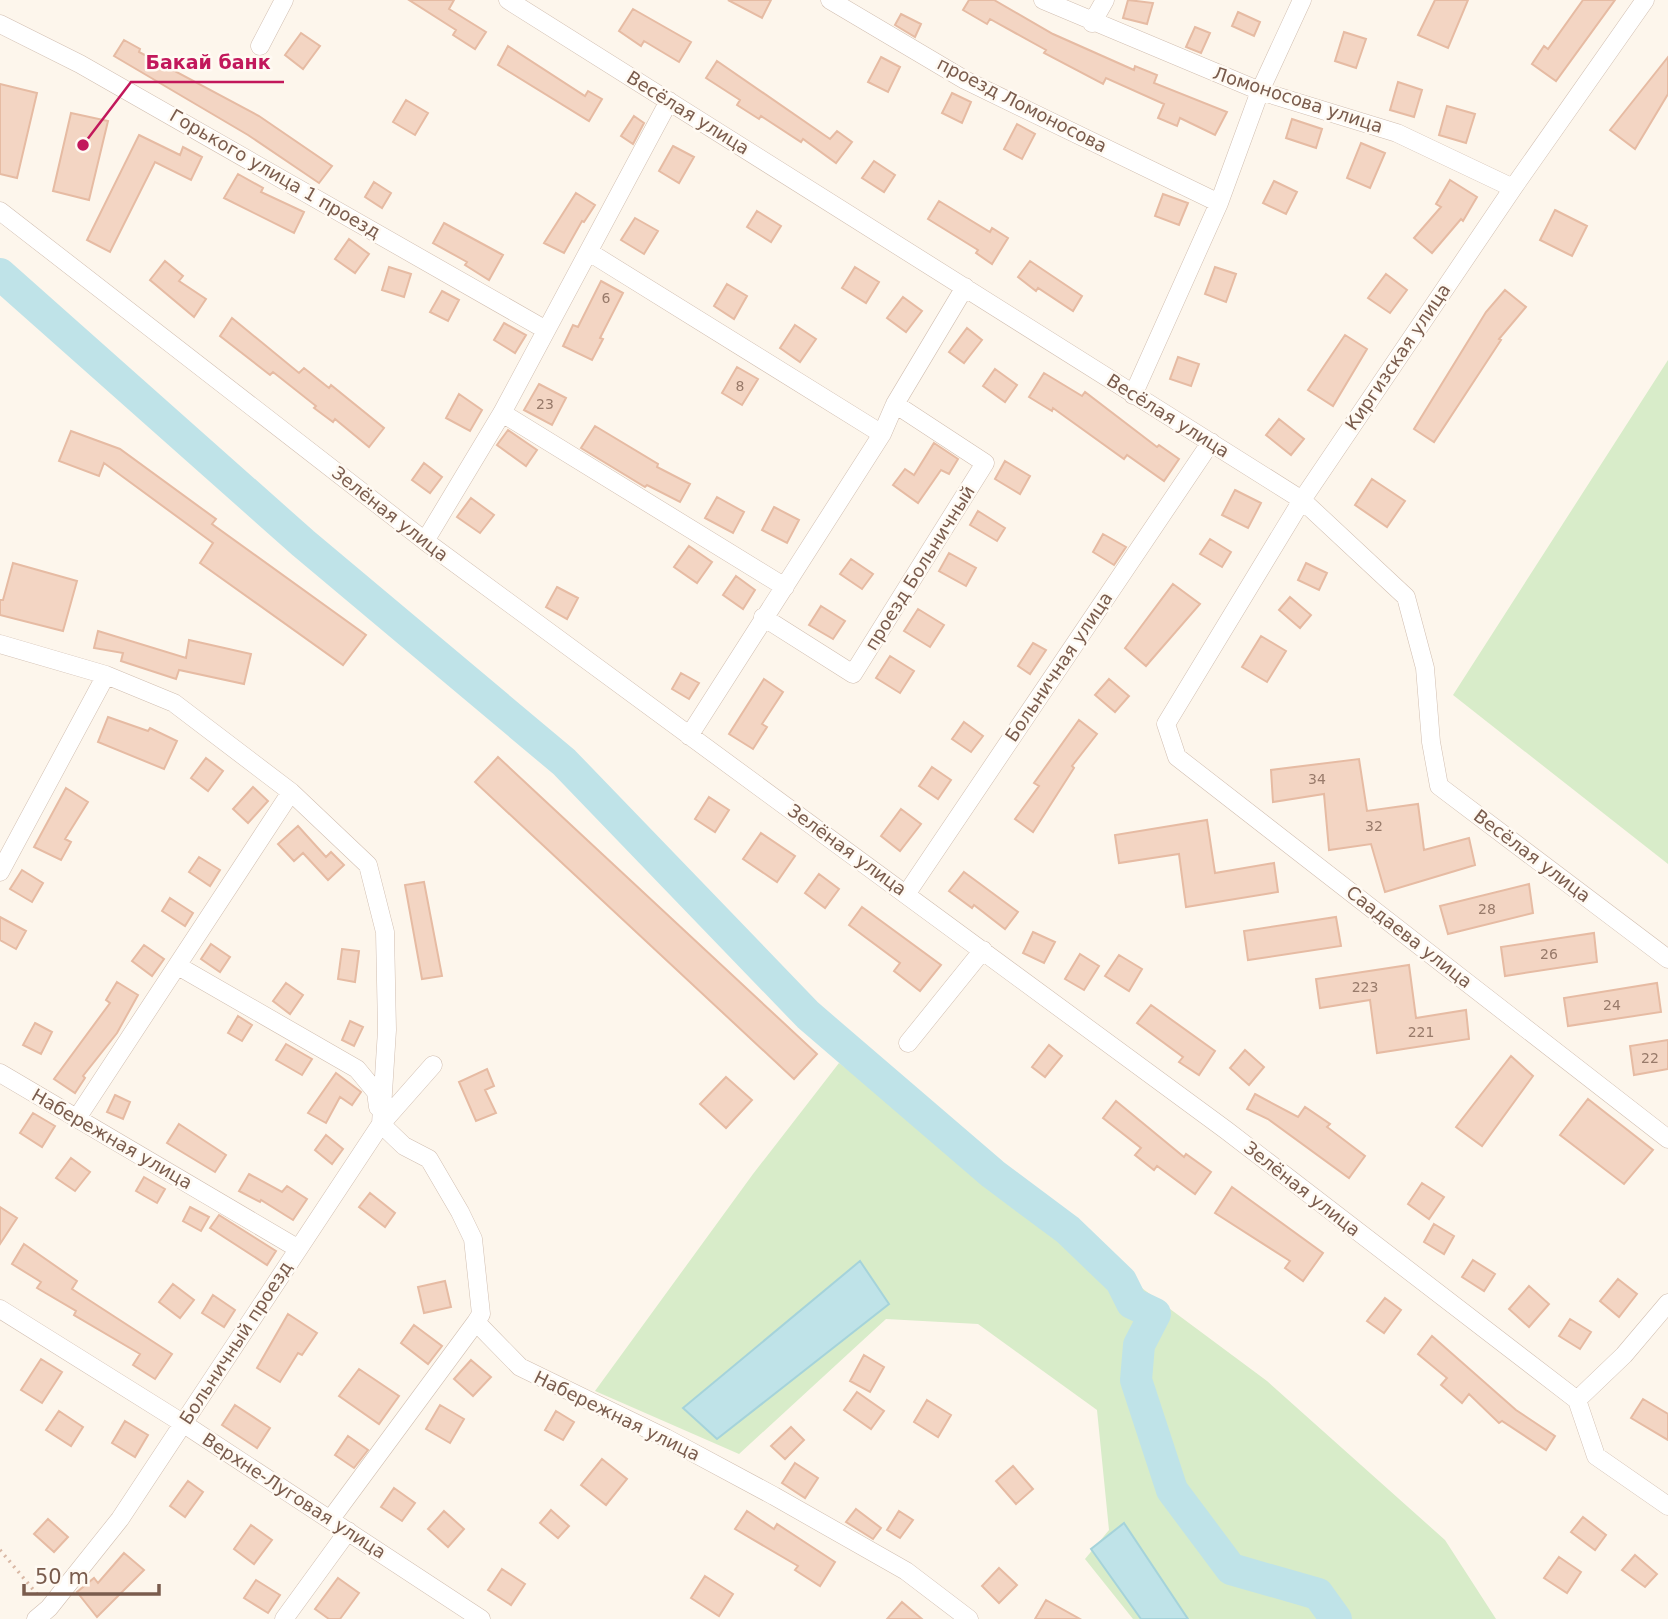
<svg xmlns="http://www.w3.org/2000/svg" width="1668" height="1619" font-family="'DejaVu Sans',sans-serif">
<style>
.green{fill:#d8ecc9}
.water{fill:#bfe3e8;stroke:#a5d3da;stroke-width:2}
.lines{fill:none;stroke-linecap:round;stroke-linejoin:round}
.river{stroke:#bfe3e8;stroke-width:32}
.building{fill:#f3d5c3;stroke:#e6bba3;stroke-width:2}
.street-casing{stroke:#d1beb0;stroke-width:19}
.path{stroke:#d9b8a5;stroke-width:3.5;stroke-dasharray:2 5;stroke-linecap:butt}
.street{stroke:#fff;stroke-width:18}
.labels{text-anchor:middle;stroke-width:5;stroke-linejoin:round;paint-order:stroke}
.number-label{font-size:14px;fill:#987a6a}
.street-label{font-size:18px;fill:#7a5c4d;stroke:#fffaf3}
.leader{fill:none;stroke:#c2185b;stroke-width:2.5}
.callout-dot{fill:#c2185b;stroke:#fffaf3;stroke-width:2.5}
.callout-label{font-size:19px;text-anchor:middle;font-weight:bold;fill:#c2185b;stroke:#fffaf3;stroke-width:5;stroke-linejoin:round;paint-order:stroke}
</style>
<rect width="100%" height="100%" fill="#fdf6ec"/>
<path class="green" d="M1668 360V864L1453 695Z
M839 1063 1267 1381 1445 1540 1496 1619H1133L1085 1559 1109 1530 1097 1410 978 1324 886 1319 739 1454 595 1391 753 1174Z"/>
<path class="water" d="M860 1261 889 1304 717 1439 683 1408Z
M1124 1523 1188 1619H1141L1091 1549Z"/>
<g class="lines">
<path class="river" d="M0 274 303 543 564 762 808 1015 993 1174 1068 1230 1121 1281 1132 1303 1155 1314 1139 1345 1136 1380 1172 1490 1231 1569 1318 1594 1336 1619"/>
</g>
<path class="building" d="M409 0H454L449 9 486 32 475 49 453 35 456 30Z
M728 0H771L762 18Z
M969 0H994L1053 34 1134 70 1135 66 1157 75 1154 83 1227 112 1215 135 1180 118 1177 126 1158 118 1164 104 1106 78 1103 84 1044 53 1046 50 990 19 987 24 963 10Z
M1128 0 1153 3 1147 24 1123 18Z
M1435 0H1468L1448 48 1418 35Z
M1583 0H1615L1556 81 1532 64 1544 46 1548 49Z
M633 9 691 42 679 62 644 41 641 46 619 31Z
M1238 12 1260 22 1254 36 1232 26Z
M901 14 921 24 915 37 895 25Z
M1195 27 1210 33 1201 53 1186 47Z
M1344 32 1366 39 1356 68 1335 61Z
M301 33 320 46 303 69 285 55Z
M124 40 140 49 139 52 259 116 332 166 319 183 248 135 114 56Z
M508 46 585 96 588 91 602 99 589 121 498 65Z
M881 57 900 67 888 92 868 82Z
M1668 57V94L1635 149 1610 130Z
M717 61 830 139 837 131 852 142 836 163 803 139 801 142 761 116 759 119 737 105 740 100 706 78Z
M1398 82 1422 90 1414 117 1390 110Z
M0 84 37 93 17 178 0 174Z
M952 93 971 102 962 123 942 113Z
M406 100 428 113 415 135 393 122Z
M1447 106 1475 114 1466 143 1439 135Z
M71 113 108 121 89 200 53 191Z
M634 116 644 123 633 144 621 136Z
M1292 119 1322 129 1316 148 1286 138Z
M1017 124 1035 134 1022 159 1004 149Z
M139 135 180 155 183 147 202 157 191 180 155 162 110 252 87 240Z
M1361 143 1385 153 1370 188 1347 178Z
M673 146 694 157 679 183 659 171Z
M874 161 895 175 884 192 862 178Z
M238 174 263 188 261 192 304 212 294 233 224 198Z
M1450 180 1477 197 1463 221 1461 219 1432 253 1414 238 1441 207 1436 204Z
M1274 181 1297 192 1286 214 1263 203Z
M374 182 391 193 382 208 365 197Z
M576 193 595 205 584 222 582 221 564 253 544 243Z
M1163 194 1188 203 1179 225 1155 216Z
M939 201 990 232 992 228 1008 238 992 264 976 253 978 250 928 219Z
M1555 210 1587 226 1572 256 1540 240Z
M757 211 781 226 771 242 747 227Z
M635 218 658 231 644 254 621 240Z
M444 223 503 255 489 280 465 265 467 262 433 243Z
M349 239 369 254 355 273 335 259Z
M165 261 183 276 179 281 206 299 194 317 150 280Z
M1030 261 1082 296 1073 311 1038 288 1036 291 1018 277Z
M389 267 411 274 404 297 382 290Z
M855 267 879 282 866 303 842 288Z
M1215 267 1236 274 1226 302 1205 294Z
M1386 274 1407 290 1390 313 1368 298Z
M601 281 623 293 600 338 603 339 592 360 563 346 573 325 578 327Z
M727 284 747 296 734 319 714 306Z
M1505 290 1526 307 1499 339 1501 340 1434 442 1414 429 1486 312Z
M442 291 459 300 448 321 430 312Z
M903 297 922 311 906 332 887 318Z
M232 318 299 373 304 368 329 388 331 385 384 428 369 447 335 419 333 422 314 408 316 406 273 372 270 375 220 336Z
M504 323 526 335 515 353 494 340Z
M795 325 816 339 800 362 780 348Z
M967 328 982 340 964 363 949 352Z
M1345 335 1367 349 1333 406 1308 390Z
M1178 357 1199 364 1191 386 1170 379Z
M737 367 758 379 742 405 722 393Z
M995 369 1017 385 1005 402 983 386Z
M1044 373 1082 396 1085 392 1157 447 1159 445 1179 459 1164 481 1127 455 1124 459 1053 408 1052 411 1029 397Z
M539 384 566 398 552 425 524 410Z
M459 394 482 410 470 431 446 418Z
M1279 419 1304 439 1291 455 1266 435Z
M595 426 658 464 657 467 690 484 680 502 647 485 645 487 581 448Z
M508 430 537 450 526 466 497 445Z
M71 431 120 449 216 519 212 524 366 635 343 665 200 563 213 543 104 463 99 476 59 461Z
M934 443 958 459 949 474 941 470 918 503 893 485 905 469 914 475Z
M1005 461 1030 476 1020 494 995 479Z
M424 463 442 477 430 493 412 480Z
M1372 479 1405 501 1387 527 1355 505Z
M1235 490 1261 503 1248 528 1222 515Z
M717 497 744 512 733 533 705 518Z
M471 498 494 515 480 533 457 517Z
M774 507 799 520 787 543 762 530Z
M978 511 1005 528 997 541 970 525Z
M1103 534 1126 547 1114 565 1093 552Z
M1210 539 1231 552 1222 567 1200 554Z
M689 546 712 562 697 583 674 567Z
M949 553 976 568 966 586 939 571Z
M851 559 873 574 862 589 840 574Z
M13 563 77 581 63 631 0 615V600H3Z
M1306 563 1327 573 1319 590 1298 580Z
M736 576 755 590 743 609 723 595Z
M1173 584 1200 604 1146 666 1125 648Z
M557 587 578 598 567 619 546 607Z
M1290 597 1311 615 1300 628 1279 610Z
M821 606 845 621 833 639 809 625Z
M918 609 944 625 930 647 904 631Z
M98 631 186 658 189 640 251 654 244 684 179 670 176 679 121 661 123 653 94 648Z
M1261 636 1286 651 1267 682 1242 667Z
M1033 643 1046 650 1030 674 1018 666Z
M890 656 914 671 900 693 876 678Z
M681 673 699 683 689 699 672 689Z
M764 679 783 692 762 724 767 727 753 749 729 734Z
M1109 679 1129 696 1115 712 1095 695Z
M108 717 148 731 150 728 177 741 164 769 98 742Z
M1079 720 1097 734 1072 766 1074 768 1033 832 1015 819 1039 786 1034 783Z
M964 722 983 736 971 752 952 739Z
M498 757 817 1054 794 1079 475 782Z
M206 758 223 771 208 791 191 778Z
M1359 759 1367 811 1418 804 1424 850 1469 838 1475 865 1385 892 1371 844 1329 850 1324 794 1273 802 1271 770Z
M932 767 951 780 938 799 919 786Z
M253 787 268 801 248 823 233 809Z
M66 788 88 802 65 839 71 842 61 860 34 847Z
M709 797 729 810 715 832 695 819Z
M901 809 921 824 900 851 881 836Z
M1207 820 1215 873 1274 863 1278 892 1186 907 1179 854 1119 863 1115 835Z
M298 826 326 857 331 852 344 865 328 880 303 853 294 861 278 844Z
M761 833 795 856 777 882 743 859Z
M199 857 220 870 210 886 189 872Z
M22 870 43 883 32 902 10 889Z
M964 872 1018 912 1005 929 974 905 972 908 949 891Z
M819 874 839 889 825 908 805 893Z
M424 882 442 976 422 979 405 885Z
M1529 884 1533 913 1448 934 1440 906Z
M170 898 193 913 185 926 162 911Z
M862 907 941 965 920 991 894 971 900 963 849 925Z
M0 917 26 931 16 949 0 940Z
M1336 917 1341 946 1248 960 1244 931Z
M1033 932 1055 942 1044 963 1023 953Z
M1594 933 1597 962 1505 976 1501 947Z
M211 944 230 957 220 972 201 959Z
M144 945 164 959 152 976 132 961Z
M342 949 359 951 355 982 338 979Z
M1080 954 1099 966 1084 990 1065 979Z
M1119 955 1142 969 1129 991 1105 976Z
M1409 965 1416 1018 1466 1010 1469 1039 1377 1053 1370 1000 1320 1008 1316 979Z
M117 982 138 995 117 1033 83 1076 85 1078 75 1093 54 1079 110 1003 106 1000Z
M286 983 303 995 290 1014 273 1001Z
M1657 983 1661 1012 1568 1026 1564 998Z
M1151 1005 1215 1051 1199 1075 1179 1062 1183 1057 1137 1023Z
M238 1016 252 1025 242 1041 228 1033Z
M350 1021 363 1027 354 1046 342 1040Z
M35 1023 52 1032 41 1054 23 1045Z
M1668 1040V1069L1634 1075 1630 1046Z
M286 1044 312 1059 302 1075 276 1060Z
M1049 1045 1062 1056 1045 1077 1032 1067Z
M1245 1050 1264 1067 1249 1085 1230 1068Z
M1511 1056 1533 1076 1482 1146 1456 1127Z
M487 1069 494 1086 485 1090 496 1113 476 1121 459 1082Z
M336 1073 361 1092 352 1105 340 1097 326 1123 308 1113Z
M726 1077 752 1100 726 1128 700 1104Z
M1255 1094 1298 1117 1305 1107 1330 1124 1327 1127 1365 1156 1349 1178 1268 1119 1247 1109Z
M115 1095 130 1102 123 1119 107 1112Z
M1588 1099 1653 1150 1624 1184 1560 1135Z
M1116 1101 1184 1157 1186 1154 1211 1172 1195 1194 1157 1166 1154 1170 1135 1155 1141 1148 1103 1118Z
M33 1113 55 1126 42 1147 20 1133Z
M179 1124 226 1155 215 1172 167 1143Z
M326 1135 343 1149 332 1164 315 1150Z
M71 1158 90 1172 75 1191 56 1178Z
M249 1174 282 1192 287 1186 307 1199 293 1220 261 1200 260 1202 239 1191Z
M144 1177 165 1189 157 1203 136 1191Z
M1422 1183 1444 1197 1429 1219 1408 1204Z
M1232 1187 1323 1253 1303 1281 1285 1268 1290 1261 1215 1213Z
M370 1193 395 1213 385 1227 359 1207Z
M0 1207 17 1218 0 1244Z
M190 1207 209 1217 201 1231 183 1221Z
M219 1215 276 1251 267 1265 210 1228Z
M1434 1224 1454 1236 1444 1254 1424 1242Z
M24 1244 77 1281 72 1289 172 1354 155 1379 133 1365 140 1354 74 1315 76 1311 37 1288 41 1282 12 1264Z
M1473 1260 1495 1274 1484 1291 1462 1277Z
M1618 1279 1637 1294 1619 1317 1600 1301Z
M445 1281 451 1307 424 1313 418 1287Z
M173 1284 194 1300 180 1318 159 1302Z
M1529 1286 1549 1304 1529 1327 1509 1309Z
M213 1295 235 1310 224 1327 202 1313Z
M1385 1298 1401 1310 1384 1333 1367 1321Z
M288 1314 317 1333 302 1355 298 1353 280 1382 257 1368Z
M1570 1319 1591 1332 1580 1349 1559 1336Z
M414 1325 442 1346 428 1364 401 1343Z
M1432 1336 1516 1410 1555 1436 1546 1450 1502 1421 1499 1423 1469 1394 1462 1403 1441 1385 1447 1378 1418 1354Z
M864 1355 884 1367 870 1392 850 1381Z
M41 1359 62 1372 42 1403 21 1390Z
M471 1360 491 1377 473 1396 454 1379Z
M359 1369 399 1396 379 1424 339 1396Z
M857 1392 884 1411 871 1429 844 1410Z
M1643 1399 1668 1414V1440L1631 1418Z
M927 1400 951 1415 938 1437 914 1422Z
M235 1405 270 1428 257 1448 222 1425Z
M440 1405 464 1419 450 1443 426 1429Z
M59 1411 83 1427 71 1446 46 1430Z
M556 1411 574 1422 563 1440 545 1430Z
M125 1421 148 1435 135 1457 112 1443Z
M791 1427 804 1440 785 1459 771 1446Z
M348 1436 368 1450 354 1468 335 1455Z
M602 1459 627 1479 606 1505 581 1485Z
M795 1463 818 1478 805 1498 782 1483Z
M1013 1466 1033 1489 1016 1504 996 1481Z
M188 1481 203 1492 185 1517 170 1506Z
M394 1488 415 1503 402 1521 381 1507Z
M856 1509 881 1528 873 1539 846 1522Z
M551 1510 569 1526 558 1538 540 1523Z
M444 1511 464 1529 448 1547 428 1529Z
M747 1511 774 1529 777 1524 835 1562 820 1586 795 1570 798 1566 735 1529Z
M899 1511 913 1520 900 1538 887 1530Z
M1583 1517 1606 1535 1595 1550 1571 1532Z
M48 1519 68 1537 54 1552 34 1534Z
M251 1525 272 1540 254 1564 234 1549Z
M124 1553 144 1570 97 1617 77 1592 94 1578 98 1583Z
M1635 1555 1657 1574 1645 1587 1622 1570Z
M1559 1557 1581 1572 1567 1593 1544 1578Z
M999 1568 1017 1585 999 1603 982 1586Z
M502 1569 525 1584 511 1605 488 1590Z
M705 1576 733 1594 719 1616 691 1598Z
M338 1578 359 1593 340 1619H329L315 1609Z
M256 1580 280 1595 268 1613 244 1598Z
M1046 1600 1080 1619H1035Z
M902 1602 922 1619H887Z"/>
<g class="lines">
<g class="street-casing">
<path id="street" d="M508 0 1302 500 1406 597 1425 668 1431 742 1439 786 1668 959
M830 0 965 80 1219 203
M1043 0 1260 91 1397 133 1513 188
M1645 0 1513 188 1302 500 1166 724 1177 757 1668 1139
M1092 23 1105 0
M0 24 80 64 546 330
M260 46 284 0
M0 211 425 541 1226 1130 1577 1400 1596 1456 1668 1506
M589 252 882 434
M1133 395 1219 203 1260 91 1302 0
M502 413 785 587
M425 541 502 413 669 101
M763 617 853 674 985 463 895 404
M0 644 106 675 174 703 291 792 368 865 385 932 387 1030 381 1124
M689 736 882 434 895 404 965 287
M0 872 106 675
M907 893 1211 442
M178 966 357 1069 376 1092 378 1107
M908 1043 983 950
M0 1073 297 1248
M77 1118 291 792
M381 1124 404 1146 429 1159 460 1212 473 1239 481 1314 476 1322 520 1367 666 1438 774 1496 906 1571 969 1619
M0 1309 184 1424 481 1619
M1577 1400 1624 1355 1668 1303
M330 1520 476 1322
M36 1619 49 1608 120 1519 381 1124 433 1065
M284 1619 348 1531"/>
</g>
<path class="path" d="M0 1550 37 1594"/>
<use href="#street" class="street"/>
</g>
<g class="labels">
<g class="number-label">
<text x="606" y="303">6</text>
<text x="740" y="391">8</text>
<text x="545" y="409">23</text>
<text x="1317" y="784">34</text>
<text x="1374" y="831">32</text>
<text x="1487" y="914">28</text>
<text x="1549" y="959">26</text>
<text x="1365" y="992">223</text>
<text x="1612" y="1010">24</text>
<text x="1421" y="1037">221</text>
<text x="1650" y="1063">22</text>
</g>
<g class="street-label">
<text transform="translate(1298 100) rotate(18)" y="6">Ломоносова улица</text>
<text transform="translate(1022 105) rotate(27)" y="6">проезд Ломоносова</text>
<text transform="translate(688 113) rotate(32)" y="6">Весёлая улица</text>
<text transform="translate(275 174) rotate(30)" y="6">Горького улица 1 проезд</text>
<text transform="translate(1398 357) rotate(-56)" y="6">Киргизская улица</text>
<text transform="translate(1168 416) rotate(32)" y="6">Весёлая улица</text>
<text transform="translate(390 514) rotate(38)" y="6">Зелёная улица</text>
<text transform="translate(920 568) rotate(-58)" y="6">проезд Больничный</text>
<text transform="translate(1059 667) rotate(-56)" y="6">Больничная улица</text>
<text transform="translate(847 850) rotate(36)" y="6">Зелёная улица</text>
<text transform="translate(1532 856) rotate(37)" y="6">Весёлая улица</text>
<text transform="translate(1409 937) rotate(38)" y="6">Саадаева улица</text>
<text transform="translate(112 1139) rotate(30)" y="6">Набережная улица</text>
<text transform="translate(1302 1189) rotate(38)" y="6">Зелёная улица</text>
<text transform="translate(236 1343) rotate(-57)" y="6">Больничный проезд</text>
<text transform="translate(617 1416) rotate(26)" y="6">Набережная улица</text>
<text transform="translate(294 1496) rotate(33)" y="6">Верхне-Луговая улица</text>
</g>
</g>
<path class="leader" d="M83 145L131 82H284"/>
<circle class="callout-dot" cx="83" cy="145" r="7"/>
<g class="callout-label">
<text x="208" y="69">Бакай банк</text>
</g>
<path d="M24 1584v10h135v-10" fill="none" stroke="#7a5c4d" stroke-width="3.5"/>
<text x="35" y="1584" font-size="21" fill="#7a5c4d" stroke="#fffaf3" stroke-width="5" paint-order="stroke">50 m</text>
</svg>
